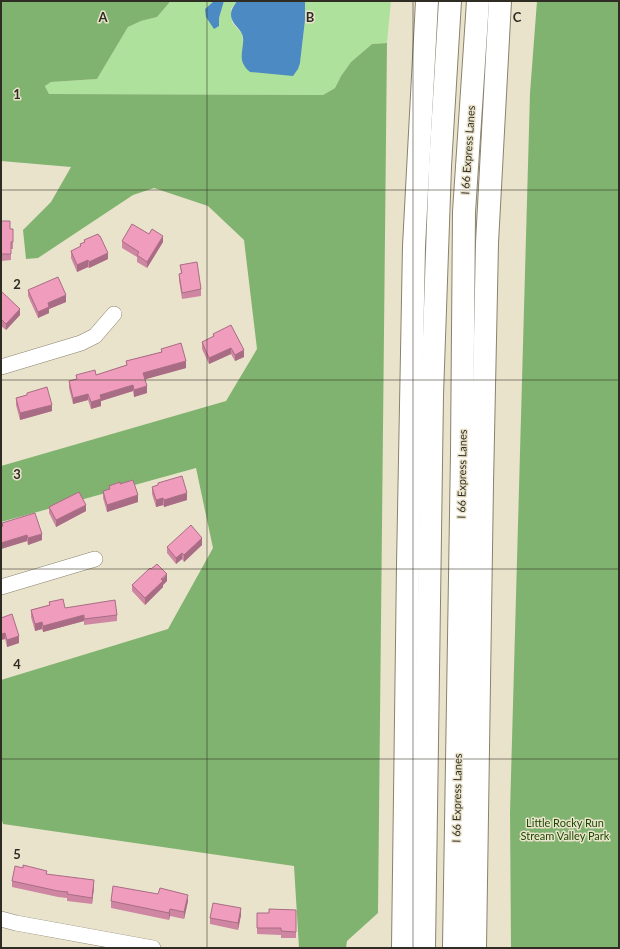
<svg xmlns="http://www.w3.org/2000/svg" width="620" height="949" font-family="Lato,sans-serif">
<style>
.green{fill:#aee29c}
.forest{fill:#81b370}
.water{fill:#4b8ac2}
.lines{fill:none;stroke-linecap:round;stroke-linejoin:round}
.street-casing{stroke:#89826d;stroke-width:16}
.highway-casing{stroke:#89826d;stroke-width:24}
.street{stroke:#fff;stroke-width:15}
.highway{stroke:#fff;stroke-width:22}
.wall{fill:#ce86a2}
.shaded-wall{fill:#a86d84}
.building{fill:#f09cbc;stroke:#a86d84}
.grid{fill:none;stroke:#2f2c23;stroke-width:1;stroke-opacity:0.55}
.labels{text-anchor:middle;stroke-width:3;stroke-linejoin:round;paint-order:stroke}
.street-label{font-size:11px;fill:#2f2c23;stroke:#eae3cb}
.park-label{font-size:11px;fill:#1a4900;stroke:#eae3cb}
.grid-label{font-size:13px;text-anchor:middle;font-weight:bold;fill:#2f2c23;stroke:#eae3cb;stroke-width:3;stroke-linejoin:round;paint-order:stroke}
</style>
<rect width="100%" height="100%" fill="#eae3cb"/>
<polygon class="green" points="169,1 214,1 205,9 219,26 219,18 224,1 237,1 231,9 232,22 242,34 243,42 300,63 305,20 305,1 391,1 387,43 372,44 351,62 341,76 335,88 323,95 49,94 45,85 51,82 97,79 128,27 141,21 157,17 169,3"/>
<g class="forest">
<polygon points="1,1 169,1 169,3 157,17 141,21 128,27 97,79 51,82 45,86 49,94 323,95 335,88 341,76 351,62 372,44 387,43 378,913 347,941 346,948 299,948 294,866 3,824 1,817 1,680 168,629 213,548 196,468 1,522 1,466 226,401 257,349 244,240 208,206 154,188 133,195 38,258 26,259 23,230 51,202 71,167 1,161"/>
<polygon points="537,1 619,1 619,948 511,948 510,812 530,93"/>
</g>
<g class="water">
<polygon points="214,1 224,1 219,18 219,26 214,29 206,17 205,9"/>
<path d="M237 1H305V20L300 63 298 69 293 76 250 72C248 70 245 68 244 65 238 56 246 43 242 34 239 27 231 23 231 15 231 9 234 6 237 1Z"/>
</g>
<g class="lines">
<defs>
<g id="street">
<polyline points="1,367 81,343 95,336 114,314"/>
<polyline points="1,587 95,559"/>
<polyline points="1,919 16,923 153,948"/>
</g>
<g id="highway">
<polyline points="403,948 408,566 414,246 427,1"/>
<polyline points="424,948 432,395 440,166 450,1"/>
<polyline points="454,948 462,453 464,212 478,1"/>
<polyline points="475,948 482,483 487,243 500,1"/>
</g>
</defs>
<use href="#street" class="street-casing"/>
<use href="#highway" class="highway-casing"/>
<use href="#street" class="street"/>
<use href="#highway" class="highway"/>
</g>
<g class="wall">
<polygon points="1,221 10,229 13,242 13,249 11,249 11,260 1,261"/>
<polygon points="84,240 108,259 89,268 88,267 77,272 71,258 71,251 80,247 80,244 84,243"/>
<polygon points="122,241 163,242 147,268 137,262 137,257 122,248"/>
<polygon points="180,265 201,289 201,296 182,299 179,280 179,274 181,273"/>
<polygon points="28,290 66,302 49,309 49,313 38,318 28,296"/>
<polygon points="1,291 20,315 6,330 1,326"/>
<polygon points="213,334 244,357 235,361 231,354 209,364 202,349 202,342 213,337"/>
<polygon points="161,349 186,368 145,379 147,393 134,397 133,391 101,401 101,406 91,409 88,400 73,404 69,388 69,381 76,379 76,375 96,375 126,365 126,361 161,352"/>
<polygon points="27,393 52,411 20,420 16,405 16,398 27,395"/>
<polygon points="158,483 187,500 164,507 163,505 156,507 152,494 152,487 158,485"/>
<polygon points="120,484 138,502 107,512 103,498 103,491 109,489 109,486"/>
<polygon points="49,507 86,511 56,527 49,513"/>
<polygon points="2,523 42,540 28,545 27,541 1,549 1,527 2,527"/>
<polygon points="202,545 184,562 182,559 176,564 167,553 167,547"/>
<polygon points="151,569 167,581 163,585 163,587 145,605 132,591 132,585"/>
<polygon points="49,602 65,608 117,615 117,621 84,625 84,621 43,632 42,629 35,631 31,617 31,610 49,605"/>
<polygon points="1,618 19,643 7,647 5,639 1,640"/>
<polygon points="23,868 94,887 92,904 67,901 67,898 58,897 12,887 12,881"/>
<polygon points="111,901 188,901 184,919 170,916 169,920 111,908"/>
<polygon points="296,910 296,938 281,938 281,935 257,934 257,913 269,913"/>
<polygon points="241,915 238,930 210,924 210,918"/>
</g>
<g class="shaded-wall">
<polygon points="163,236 163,242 147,268 147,262"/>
<polygon points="108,253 108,259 89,268 89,262"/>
<polygon points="88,260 88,267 77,272 77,265"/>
<polygon points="66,295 66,302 49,309 49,313 38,318 38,312 48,303"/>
<polygon points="20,309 20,315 6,330 6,324"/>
<polygon points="231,348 231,354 209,364 209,358"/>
<polygon points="244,350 244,357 235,361 235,355"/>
<polygon points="186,361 186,368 143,380 143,373"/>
<polygon points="133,385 133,391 101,401 101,406 91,409 91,402 100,395"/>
<polygon points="147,386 147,393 134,397 134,390"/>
<polygon points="88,394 88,400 73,404 73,398"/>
<polygon points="52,405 52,411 20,420 20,413"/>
<rect x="1" y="419" width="1" height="7"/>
<polygon points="187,493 187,500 164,507 164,500"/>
<polygon points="138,495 138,502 107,512 107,505"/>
<polygon points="163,498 163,505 156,507 156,500"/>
<polygon points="86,505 86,511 56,527 56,520"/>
<polygon points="42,534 42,540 28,545 28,538"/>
<polygon points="27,535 27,541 1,549 1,543"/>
<polygon points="202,538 202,545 184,562 184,555"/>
<polygon points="182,553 182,559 176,564 176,558"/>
<polygon points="167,574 167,581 163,585 163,587 145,605 145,598"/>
<polygon points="84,615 84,621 43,632 43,626"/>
<polygon points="42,622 42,629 35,631 35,624"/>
<polygon points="5,633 5,639 1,640 1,634"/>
<polygon points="19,636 19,643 7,647 7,640"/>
<polygon points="94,880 94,887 92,904 92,898"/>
<polygon points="188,895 188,901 184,919 184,912"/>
<polygon points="241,908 241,915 238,930 238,923"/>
<polygon points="170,909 170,916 169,920 169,913"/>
</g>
<g class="building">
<polygon points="1,221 10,221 10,229 13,229 13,242 11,242 11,254 1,254"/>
<polygon points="132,224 149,234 152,229 163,236 147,262 137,255 139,252 122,241"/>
<polygon points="98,234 99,236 100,236 108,253 89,262 88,260 77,265 71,251 81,246 80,244 85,242 84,240"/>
<polygon points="197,262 201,289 182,293 179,274 182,273 180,265"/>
<polygon points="58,277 66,295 48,303 49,307 38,312 28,290"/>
<polygon points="1,291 20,309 6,324 1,319"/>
<polygon points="231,325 244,350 235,355 231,348 209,358 202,342 214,336 213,334"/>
<polygon points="181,343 186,361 143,373 147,386 134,390 133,385 100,395 101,399 91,402 88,394 73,398 69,381 77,379 76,375 95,370 96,375 127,365 126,361 162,352 161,349"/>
<polygon points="47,387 52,405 20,413 16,398 27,395 27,393"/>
<polygon points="182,476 187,493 164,500 163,498 156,500 152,487 158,485 158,483"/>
<polygon points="133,480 138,495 107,505 103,491 110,489 109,486 120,482 120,484"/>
<polygon points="79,492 86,505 56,520 49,507"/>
<polygon points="35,513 42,534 28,538 27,535 1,543 1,527 3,526 2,523"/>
<polygon points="191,525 202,538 184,555 182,553 176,558 167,547"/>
<polygon points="157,564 167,574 161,579 163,581 145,598 132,585 150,568 151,569"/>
<polygon points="63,599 65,608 115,600 117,615 84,619 84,615 43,626 42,622 35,624 31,610 50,605 49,602"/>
<polygon points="12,614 19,636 7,640 5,633 1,634 1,618"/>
<polygon points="23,865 47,871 46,874 94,880 92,898 67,894 68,892 58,891 12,881 15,866 23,868"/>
<polygon points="113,886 158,894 160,888 188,895 184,912 170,909 169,913 111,901"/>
<polygon points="213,903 241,908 238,923 210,918"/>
<polygon points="269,909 296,910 296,932 281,931 281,928 257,928 257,913 269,913"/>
</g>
<path class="grid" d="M207 1V948M413 1V948M1 190H619M1 380H619M1 569H619M1 759H619"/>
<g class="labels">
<g class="street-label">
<text transform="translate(468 150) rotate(-86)" y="4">I 66 Express Lanes</text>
<text transform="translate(462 474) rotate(-89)" y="4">I 66 Express Lanes</text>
<text transform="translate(457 798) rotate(-89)" y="4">I 66 Express Lanes</text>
</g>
<g class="park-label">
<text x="565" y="827">Little Rocky Run<tspan x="565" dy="13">Stream Valley Park</tspan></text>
</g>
</g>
<g class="grid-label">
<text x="103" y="22">A</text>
<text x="310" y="22">B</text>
<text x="517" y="22">C</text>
<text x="17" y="99">1</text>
<text x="17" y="289">2</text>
<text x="17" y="479">3</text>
<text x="17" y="669">4</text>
<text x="17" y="859">5</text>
</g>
<rect width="620" height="949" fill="none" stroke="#2f2c23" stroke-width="4"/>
</svg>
